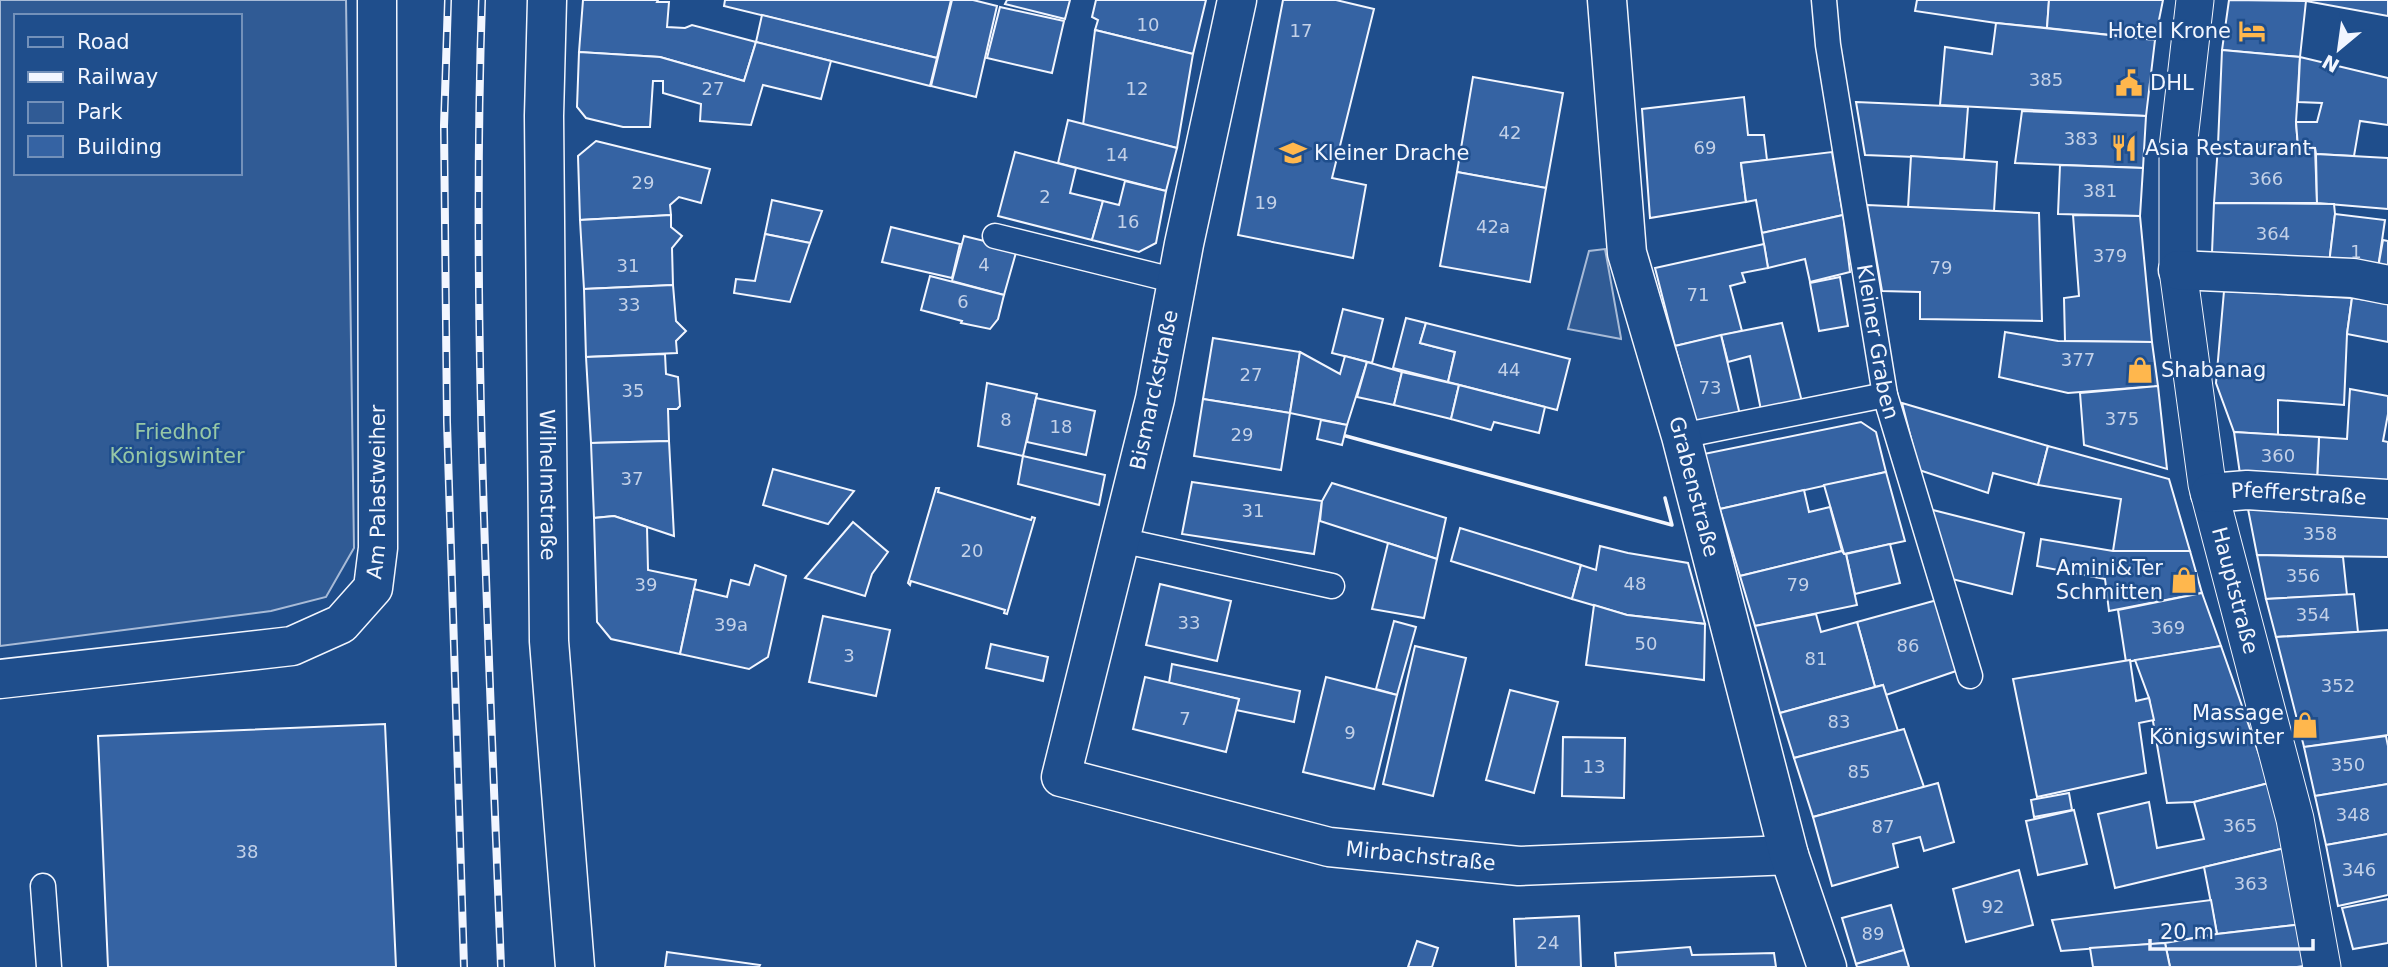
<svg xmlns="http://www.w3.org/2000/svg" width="2388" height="967" font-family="'DejaVu Sans',sans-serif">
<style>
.green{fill:#305b95;stroke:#a8bbd7;stroke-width:2;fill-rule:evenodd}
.building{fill:#3563a3;stroke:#f2f6ff;stroke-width:2}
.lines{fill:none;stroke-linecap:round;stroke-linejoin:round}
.service-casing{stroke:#f2f6ff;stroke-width:27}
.pedestrian-casing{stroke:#f2f6ff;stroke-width:39}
.minor-casing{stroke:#f2f6ff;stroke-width:41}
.tertiary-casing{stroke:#f2f6ff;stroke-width:41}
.service{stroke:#1f4e8c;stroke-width:24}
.pedestrian{stroke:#1f4e8c;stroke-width:37}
.minor{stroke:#1f4e8c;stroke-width:38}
.tertiary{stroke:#1f4e8c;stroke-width:38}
.rail-casing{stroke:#f2f6ff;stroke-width:8}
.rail{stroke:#1f4e8c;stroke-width:5;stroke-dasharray:16;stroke-linecap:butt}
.wall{stroke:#f2f6ff;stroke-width:3.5}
.labels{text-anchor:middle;stroke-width:5;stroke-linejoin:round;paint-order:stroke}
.number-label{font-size:18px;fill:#c3d1e8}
.poi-label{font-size:21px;fill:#f2f6ff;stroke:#1f4e8c;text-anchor:start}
.street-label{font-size:21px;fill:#f2f6ff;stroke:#1f4e8c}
.park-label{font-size:21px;fill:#97c8a6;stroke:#1f4e8c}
</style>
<rect width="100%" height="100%" fill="#1f4e8c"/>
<g class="green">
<path d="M0 0H346L354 548 326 597 271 611 0 646ZM16 16H240V173H16Z"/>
<polygon points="1605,249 1621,338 1621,339 1568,329 1589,251"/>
</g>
<g class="building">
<polygon points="583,0 658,0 657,2 669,2 667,27 685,28 692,25 756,42 744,81 660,57 579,52"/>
<polygon points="725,0 951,0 937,58 724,6"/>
<polygon points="952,0 973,0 997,6 976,97 931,86"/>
<polygon points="1007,0 1070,0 1065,19 1005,4"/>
<polygon points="1096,0 1206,0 1193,54 1095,30 1098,20 1092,17"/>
<polygon points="1283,0 1336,0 1374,9 1332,178 1366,185 1353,258 1238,235"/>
<polygon points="1917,0 2049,0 2047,28 1996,23 1915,11"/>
<polygon points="2049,0 2163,0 2155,40 2047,28"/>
<polygon points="2229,0 2306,1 2300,57 2222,50"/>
<polygon points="2296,0 2388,0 2388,16 2306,1"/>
<polygon points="1000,7 1064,21 1052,73 987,58"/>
<polygon points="762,15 937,58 930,86 756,42"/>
<polygon points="1996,23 2155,40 2146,116 1940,105 1945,47 1992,54"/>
<polygon points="1095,30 1193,54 1177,148 1083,125"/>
<polygon points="756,42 831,61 821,99 763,85 751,125 700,121 701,104 663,93 663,81 653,81 650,127 623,127 586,118 577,107 579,52 660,57 744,81"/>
<polygon points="2222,50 2300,57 2296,122 2298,147 2218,145"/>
<polygon points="2300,57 2388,78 2388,125 2360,121 2354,156 2316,154 2315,148 2298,147 2296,122 2317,122 2322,103 2298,102"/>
<polygon points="1473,77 1563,93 1546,188 1457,172"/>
<polygon points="1744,97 1748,135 1764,135 1767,160 1741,163 1746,202 1650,218 1642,109"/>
<polygon points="1856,102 1968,107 1964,159 1865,155"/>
<polygon points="2022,111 2146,116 2143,168 2015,163"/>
<polygon points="1068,120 1177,148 1166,191 1058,163"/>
<polygon points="596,141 710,169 701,203 679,197 670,205 671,215 580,220 578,156"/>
<polygon points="2218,145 2315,148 2317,203 2214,203"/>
<polygon points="1015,152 1076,168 1070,193 1103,201 1092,240 998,216"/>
<polygon points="1832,152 1843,215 1762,233 1756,200 1746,202 1741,163"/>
<polygon points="2316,154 2388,158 2388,209 2317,203"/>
<polygon points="1911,156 1997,162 1994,211 1908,208"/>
<polygon points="2060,165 2143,168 2140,216 2058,214"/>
<polygon points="1457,172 1546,188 1530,282 1440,266"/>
<polygon points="1125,181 1166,191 1156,243 1139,252 1092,240 1103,201 1119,205"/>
<polygon points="772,200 822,211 810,243 765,234"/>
<polygon points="2214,203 2334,204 2335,214 2329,264 2212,253"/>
<polygon points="1867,205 2039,213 2042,321 1920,319 1920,292 1882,291"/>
<polygon points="2335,214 2385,220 2378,268 2329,264"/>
<polygon points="671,215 671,227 682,236 672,248 673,285 584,289 580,220"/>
<polygon points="1843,215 1850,272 1810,282 1805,259 1768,268 1762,233"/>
<polygon points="2073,215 2140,216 2152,342 2065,341 2064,298 2079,296"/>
<polygon points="891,227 960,244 952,278 882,262"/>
<polygon points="765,234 810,243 790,302 734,293 736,279 755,281"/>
<polygon points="964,236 1017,249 1004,295 952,281"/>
<polygon points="2383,240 2388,241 2388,270 2378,268"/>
<polygon points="1764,244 1768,268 1742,273 1745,282 1730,286 1742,331 1675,346 1655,268"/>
<polygon points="930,276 1004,295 998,319 990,329 961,323 962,321 921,310"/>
<polygon points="1840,277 1848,326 1819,331 1810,283"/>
<polygon points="673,285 676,321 686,331 676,341 677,353 586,357 584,289"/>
<polygon points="2224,291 2352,298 2347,334 2344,405 2278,400 2278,435 2234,432 2216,383"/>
<polygon points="2352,298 2388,303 2388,342 2347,334"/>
<polygon points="1343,309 1383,319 1372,363 1332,353"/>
<polygon points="1406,318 1426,323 1420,343 1455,352 1448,382 1393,368"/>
<polygon points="1426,323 1570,359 1557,410 1448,382 1455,352 1420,343"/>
<polygon points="1782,323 1802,402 1761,410 1750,356 1728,362 1721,335"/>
<polygon points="2005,332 2058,341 2152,342 2158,386 2068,393 1999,377"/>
<polygon points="1721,335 1740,415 1696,423 1675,346"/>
<polygon points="1213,338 1300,352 1290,413 1203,399"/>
<polygon points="1300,352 1340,374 1345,356 1367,362 1347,425 1290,413"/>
<polygon points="665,354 666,374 678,377 680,406 677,409 668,409 669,441 591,443 586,357"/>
<polygon points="1367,362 1402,372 1394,405 1357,397"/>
<polygon points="1402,372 1459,385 1451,419 1394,405"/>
<polygon points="987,383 1037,394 1023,456 978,446"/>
<polygon points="1459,385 1545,407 1539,433 1494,422 1491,430 1451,419"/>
<polygon points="2158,386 2167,469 2084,445 2080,393"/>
<polygon points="2350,389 2388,396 2388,414 2383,441 2388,442 2388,485 2317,480 2319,437 2347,439"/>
<polygon points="1036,398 1095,411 1086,455 1027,442"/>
<polygon points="1203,399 1290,413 1281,470 1194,456"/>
<polygon points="1902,403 2048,446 2038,485 1993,473 1988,493 1919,470"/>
<polygon points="1321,420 1347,425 1342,445 1317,439"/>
<polygon points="1861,422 1876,432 1886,472 1720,509 1704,454"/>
<polygon points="2234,432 2319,437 2317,480 2240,474"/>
<polygon points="669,441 674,536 614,516 594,518 591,443"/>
<polygon points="2048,446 2169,479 2190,551 2113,551 2121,499 2038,485"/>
<polygon points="1023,456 1105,475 1099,505 1018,484"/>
<polygon points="773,469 854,491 828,524 763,505"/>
<polygon points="1886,472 1905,541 1844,554 1824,485"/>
<polygon points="1192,482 1322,501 1314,554 1182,534"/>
<polygon points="1332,483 1446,518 1437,559 1320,521 1322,501"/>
<polygon points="936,488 939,488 938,492 1031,520 1032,517 1035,518 1007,614 1004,613 1005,610 911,581 910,585 908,583"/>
<polygon points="1804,490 1809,512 1830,507 1842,551 1740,576 1720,509"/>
<polygon points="1929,509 2024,533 2012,594 1948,578"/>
<polygon points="2248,509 2388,513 2388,557 2257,555"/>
<polygon points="614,516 647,527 648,570 696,580 680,654 611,639 597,622 594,518"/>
<polygon points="853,522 888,552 872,574 865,596 805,578"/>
<polygon points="1460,528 1581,565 1572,599 1451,561"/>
<polygon points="2041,539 2113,551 2190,551 2202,593 2109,611 2105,579 2037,566"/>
<polygon points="1388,543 1437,559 1424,618 1372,609"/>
<polygon points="1890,544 1900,583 1855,594 1846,554"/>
<polygon points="1600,546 1628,553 1688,563 1705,624 1627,615 1572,599 1581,565 1596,570"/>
<polygon points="1842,551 1844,554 1846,554 1857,605 1755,626 1740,576"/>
<polygon points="2257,555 2343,557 2347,595 2266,599"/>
<polygon points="755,565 786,576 768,657 749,669 680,654 694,589 727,597 731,580 749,585"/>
<polygon points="1160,584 1231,601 1217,661 1146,645"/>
<polygon points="2202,593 2221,646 2126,662 2118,610"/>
<polygon points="2354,594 2358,632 2276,637 2266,599"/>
<polygon points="1937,600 1959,670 1886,695 1883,685 1875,687 1857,622"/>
<polygon points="1594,605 1627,615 1705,624 1704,680 1586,665"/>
<polygon points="1816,614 1821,632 1857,622 1875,687 1780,713 1755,626"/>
<polygon points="823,616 890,630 876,696 809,682"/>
<polygon points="1394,621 1416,627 1397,695 1376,689"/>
<polygon points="2388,630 2388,735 2304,747 2276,637"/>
<polygon points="991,644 1048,657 1043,681 986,668"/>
<polygon points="1415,646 1466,658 1433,796 1383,784"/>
<polygon points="2221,646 2269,783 2194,802 2167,803 2149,698 2135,660"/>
<polygon points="2130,660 2136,701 2149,698 2154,720 2139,723 2146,773 2037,797 2013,679"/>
<polygon points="1172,664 1300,691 1294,722 1236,710 1239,699 1169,683"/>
<polygon points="1145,677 1239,699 1226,752 1133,729"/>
<polygon points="1326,677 1397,695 1374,789 1303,772"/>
<polygon points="1883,685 1898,731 1794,758 1780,713"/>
<polygon points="1510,690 1558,702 1534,793 1486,780"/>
<polygon points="385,724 396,967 108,967 98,736"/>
<polygon points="1904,729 1924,787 1813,817 1794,758"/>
<polygon points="2386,736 2388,746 2388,784 2315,796 2304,747"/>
<polygon points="1563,737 1625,738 1624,798 1562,796"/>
<polygon points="1938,783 1954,842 1924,851 1920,837 1893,844 1898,867 1832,886 1813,817"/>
<polygon points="2269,783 2285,848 2115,888 2098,814 2149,802 2157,848 2204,839 2194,802"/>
<polygon points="2388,784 2388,834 2326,845 2315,796"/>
<polygon points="2069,793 2072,810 2034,817 2031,800"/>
<polygon points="2074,810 2087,864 2038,875 2026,821"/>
<polygon points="2388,834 2388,895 2338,906 2326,845"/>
<polygon points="2285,848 2304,924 2217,934 2204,867"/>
<polygon points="2019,870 2033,925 1966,942 1953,889"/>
<polygon points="2388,899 2388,943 2353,949 2342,908"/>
<polygon points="2211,900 2217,934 2165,943 2061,951 2052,920"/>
<polygon points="1891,905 1904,950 1856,964 1842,918"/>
<polygon points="1579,916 1581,967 1516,967 1514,919"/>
<polygon points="2304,924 2310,965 2297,967 2170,967 2165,943 2217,934"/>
<polygon points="1417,941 1438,948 1432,967 1408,967"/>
<polygon points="2165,943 2170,967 2093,967 2090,948"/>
<polygon points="1690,947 1692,955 1774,953 1776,967 1616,967 1615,953"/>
<polygon points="1904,950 1909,967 1857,967 1856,964"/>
<polygon points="667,952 760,965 759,967 665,967"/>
</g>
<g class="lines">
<defs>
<g id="service">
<path id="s1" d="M1824 0 1828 45 1885 395 1970 676"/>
<polyline points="995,236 1177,281"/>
<polyline points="1681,436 1885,395"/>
<polyline points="1120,540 1332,586"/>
<polyline points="43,886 49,967"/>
</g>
<g id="pedestrian">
<path id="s2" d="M2195 0 2178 148V270L2207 484 2295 819 2322 967"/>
</g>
<g id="minor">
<path id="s3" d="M1237 0 1184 244 1155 399 1061 777 1329 847 1519 866 1789 855"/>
<path id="s4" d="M1607 0 1627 253 1681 436 1789 855 1827 967"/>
<polyline points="2178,270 2353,278 2388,285"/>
<path id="s5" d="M2210 493 2247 490 2388 499"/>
<path id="s6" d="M0 679 292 646 341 624 373 588 378 548 377 0"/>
</g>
<g id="tertiary">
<path id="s7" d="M547 0 544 116 549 641 575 967"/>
</g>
</defs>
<use href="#service" class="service-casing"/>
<use href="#pedestrian" class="pedestrian-casing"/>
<use href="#minor" class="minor-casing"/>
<use href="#tertiary" class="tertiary-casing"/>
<use href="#service" class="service"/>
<use href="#pedestrian" class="pedestrian"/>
<use href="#minor" class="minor"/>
<use href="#tertiary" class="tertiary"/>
<defs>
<g id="rail">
<polyline points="448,0 444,126 447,422 464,967"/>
<path d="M482 0C471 322 489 645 501 967"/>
</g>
</defs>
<use href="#rail" class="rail-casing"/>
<use href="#rail" class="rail"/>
<polyline class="wall" points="1346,436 1672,525 1665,498"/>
</g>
<defs>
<symbol id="hotel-bare" viewBox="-9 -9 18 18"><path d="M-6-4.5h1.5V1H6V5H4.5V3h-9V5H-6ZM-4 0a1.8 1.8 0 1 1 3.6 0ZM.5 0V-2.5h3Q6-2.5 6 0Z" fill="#ffb74d" stroke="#1f4e8c" stroke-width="2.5" paint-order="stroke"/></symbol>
<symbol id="civic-bare" viewBox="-9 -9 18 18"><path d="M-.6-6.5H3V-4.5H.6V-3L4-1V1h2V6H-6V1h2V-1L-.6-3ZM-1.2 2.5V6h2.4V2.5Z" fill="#ffb74d" stroke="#1f4e8c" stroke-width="2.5" paint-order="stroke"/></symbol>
<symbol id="restaurant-bare" viewBox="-9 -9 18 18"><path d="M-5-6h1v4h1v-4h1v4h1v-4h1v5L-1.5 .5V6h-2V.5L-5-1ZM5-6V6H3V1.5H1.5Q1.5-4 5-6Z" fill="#ffb74d" stroke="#1f4e8c" stroke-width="2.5" paint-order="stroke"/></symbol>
<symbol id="school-bare" viewBox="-9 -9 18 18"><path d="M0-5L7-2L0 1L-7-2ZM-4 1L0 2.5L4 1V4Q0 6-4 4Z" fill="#ffb74d" stroke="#1f4e8c" stroke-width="2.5" paint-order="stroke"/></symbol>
<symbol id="shop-bare" viewBox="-9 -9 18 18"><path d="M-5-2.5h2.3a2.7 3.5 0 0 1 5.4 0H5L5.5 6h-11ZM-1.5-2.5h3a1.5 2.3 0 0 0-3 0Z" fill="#ffb74d" stroke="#1f4e8c" stroke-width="2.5" paint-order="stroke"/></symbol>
</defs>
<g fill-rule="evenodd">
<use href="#hotel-bare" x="2233" y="12" width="38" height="38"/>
<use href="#civic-bare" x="2110" y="64" width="38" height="38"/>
<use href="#restaurant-bare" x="2105" y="129" width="38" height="38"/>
<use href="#school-bare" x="1274" y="134" width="38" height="38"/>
<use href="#shop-bare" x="2121" y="351" width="38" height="38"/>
<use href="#shop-bare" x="2165" y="561" width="38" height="38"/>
<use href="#shop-bare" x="2286" y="706" width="38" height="38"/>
</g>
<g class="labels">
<g class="number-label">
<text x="1148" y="31">10</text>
<text x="1301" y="37">17</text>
<text x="2046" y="86">385</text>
<text x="713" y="95">27</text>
<text x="1137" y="95">12</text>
<text x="1510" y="139">42</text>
<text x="2081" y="145">383</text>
<text x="1705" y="154">69</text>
<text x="1117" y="161">14</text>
<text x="2266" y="185">366</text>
<text x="643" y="189">29</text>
<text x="2100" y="197">381</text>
<text x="1045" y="203">2</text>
<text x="1266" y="209">19</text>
<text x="1128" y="228">16</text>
<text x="1493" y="233">42a</text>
<text x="2273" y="240">364</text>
<text x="2356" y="258">1</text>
<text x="2110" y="262">379</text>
<text x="984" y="271">4</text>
<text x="628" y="272">31</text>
<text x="1941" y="274">79</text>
<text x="1698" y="301">71</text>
<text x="963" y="308">6</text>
<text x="629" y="311">33</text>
<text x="2078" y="366">377</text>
<text x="1509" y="376">44</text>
<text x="1251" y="381">27</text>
<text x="1710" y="394">73</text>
<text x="633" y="397">35</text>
<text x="2122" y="425">375</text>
<text x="1006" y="426">8</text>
<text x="1061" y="433">18</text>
<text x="1242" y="441">29</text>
<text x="2278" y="462">360</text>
<text x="632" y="485">37</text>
<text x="1253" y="517">31</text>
<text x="2320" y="540">358</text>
<text x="972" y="557">20</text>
<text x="2303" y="582">356</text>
<text x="1635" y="590">48</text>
<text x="646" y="591">39</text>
<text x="1798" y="591">79</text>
<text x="2313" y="621">354</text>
<text x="1189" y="629">33</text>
<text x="731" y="631">39a</text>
<text x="2168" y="634">369</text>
<text x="1646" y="650">50</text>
<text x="1908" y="652">86</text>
<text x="849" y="662">3</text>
<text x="1816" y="665">81</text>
<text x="2338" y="692">352</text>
<text x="1185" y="725">7</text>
<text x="1839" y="728">83</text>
<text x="1350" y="739">9</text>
<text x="2348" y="771">350</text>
<text x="1594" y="773">13</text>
<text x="1859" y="778">85</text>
<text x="2353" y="821">348</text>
<text x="2240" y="832">365</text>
<text x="1883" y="833">87</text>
<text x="247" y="858">38</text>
<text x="2359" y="876">346</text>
<text x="2251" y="890">363</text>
<text x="1993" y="913">92</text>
<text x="1873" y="940">89</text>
<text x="1548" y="949">24</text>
</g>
<g class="poi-label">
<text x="2231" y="38" text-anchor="end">Hotel Krone</text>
<text x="2150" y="90">DHL</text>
<text x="2145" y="155">Asia Restaurant</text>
<text x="1314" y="160">Kleiner Drache</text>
<text x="2161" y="377">Shabanag</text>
<text x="2163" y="575" text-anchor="end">Amini&amp;Ter<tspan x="2163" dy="24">Schmitten</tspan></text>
<text x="2284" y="720" text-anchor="end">Massage<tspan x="2284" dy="24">Königswinter</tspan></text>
</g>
<g class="street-label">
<text dy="7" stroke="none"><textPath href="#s1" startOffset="346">Kleiner Graben</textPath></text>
<text transform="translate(1154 390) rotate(-78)" y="7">Bismarckstraße</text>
<text dy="7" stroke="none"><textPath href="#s7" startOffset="485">Wilhelmstraße</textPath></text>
<text dy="7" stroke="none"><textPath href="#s4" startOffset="497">Grabenstraße</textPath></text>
<text dy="7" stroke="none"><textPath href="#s6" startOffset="492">Am Palastweiher</textPath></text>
<text dy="7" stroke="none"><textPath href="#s5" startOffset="89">Pfefferstraße</textPath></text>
<text dy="7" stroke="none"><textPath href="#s2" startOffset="597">Hauptstraße</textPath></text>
<text dy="7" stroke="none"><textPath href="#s3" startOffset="1166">Mirbachstraße</textPath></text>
</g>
<g class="park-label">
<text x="177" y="439">Friedhof<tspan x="177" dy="24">Königswinter</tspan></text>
</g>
</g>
<rect x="14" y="14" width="228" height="161" fill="#1f4e8c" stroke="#7391ba" stroke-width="2"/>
<rect x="28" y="37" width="35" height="10" fill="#1f4e8c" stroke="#7391ba" stroke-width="2"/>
<text x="77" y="49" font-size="21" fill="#f2f6ff">Road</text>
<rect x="28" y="72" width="35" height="10" fill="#f2f6ff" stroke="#7391ba" stroke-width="2"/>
<text x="77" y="84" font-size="21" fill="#f2f6ff">Railway</text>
<rect x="28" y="102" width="35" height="21" fill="#305b95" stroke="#7391ba" stroke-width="2"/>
<text x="77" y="119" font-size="21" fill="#f2f6ff">Park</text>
<rect x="28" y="136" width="35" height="21" fill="#3563a3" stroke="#7391ba" stroke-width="2"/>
<text x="77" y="154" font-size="21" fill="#f2f6ff">Building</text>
<g transform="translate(2339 49) rotate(209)" stroke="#1f4e8c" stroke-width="5" paint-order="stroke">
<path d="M0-5L12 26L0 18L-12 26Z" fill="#f2f6ff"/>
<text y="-10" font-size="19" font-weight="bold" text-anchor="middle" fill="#f2f6ff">N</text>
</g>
<path d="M2150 939v10h163v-10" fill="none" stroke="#f2f6ff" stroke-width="3.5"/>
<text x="2160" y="939" font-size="21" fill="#f2f6ff" stroke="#1f4e8c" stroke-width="5" paint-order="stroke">20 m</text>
</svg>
